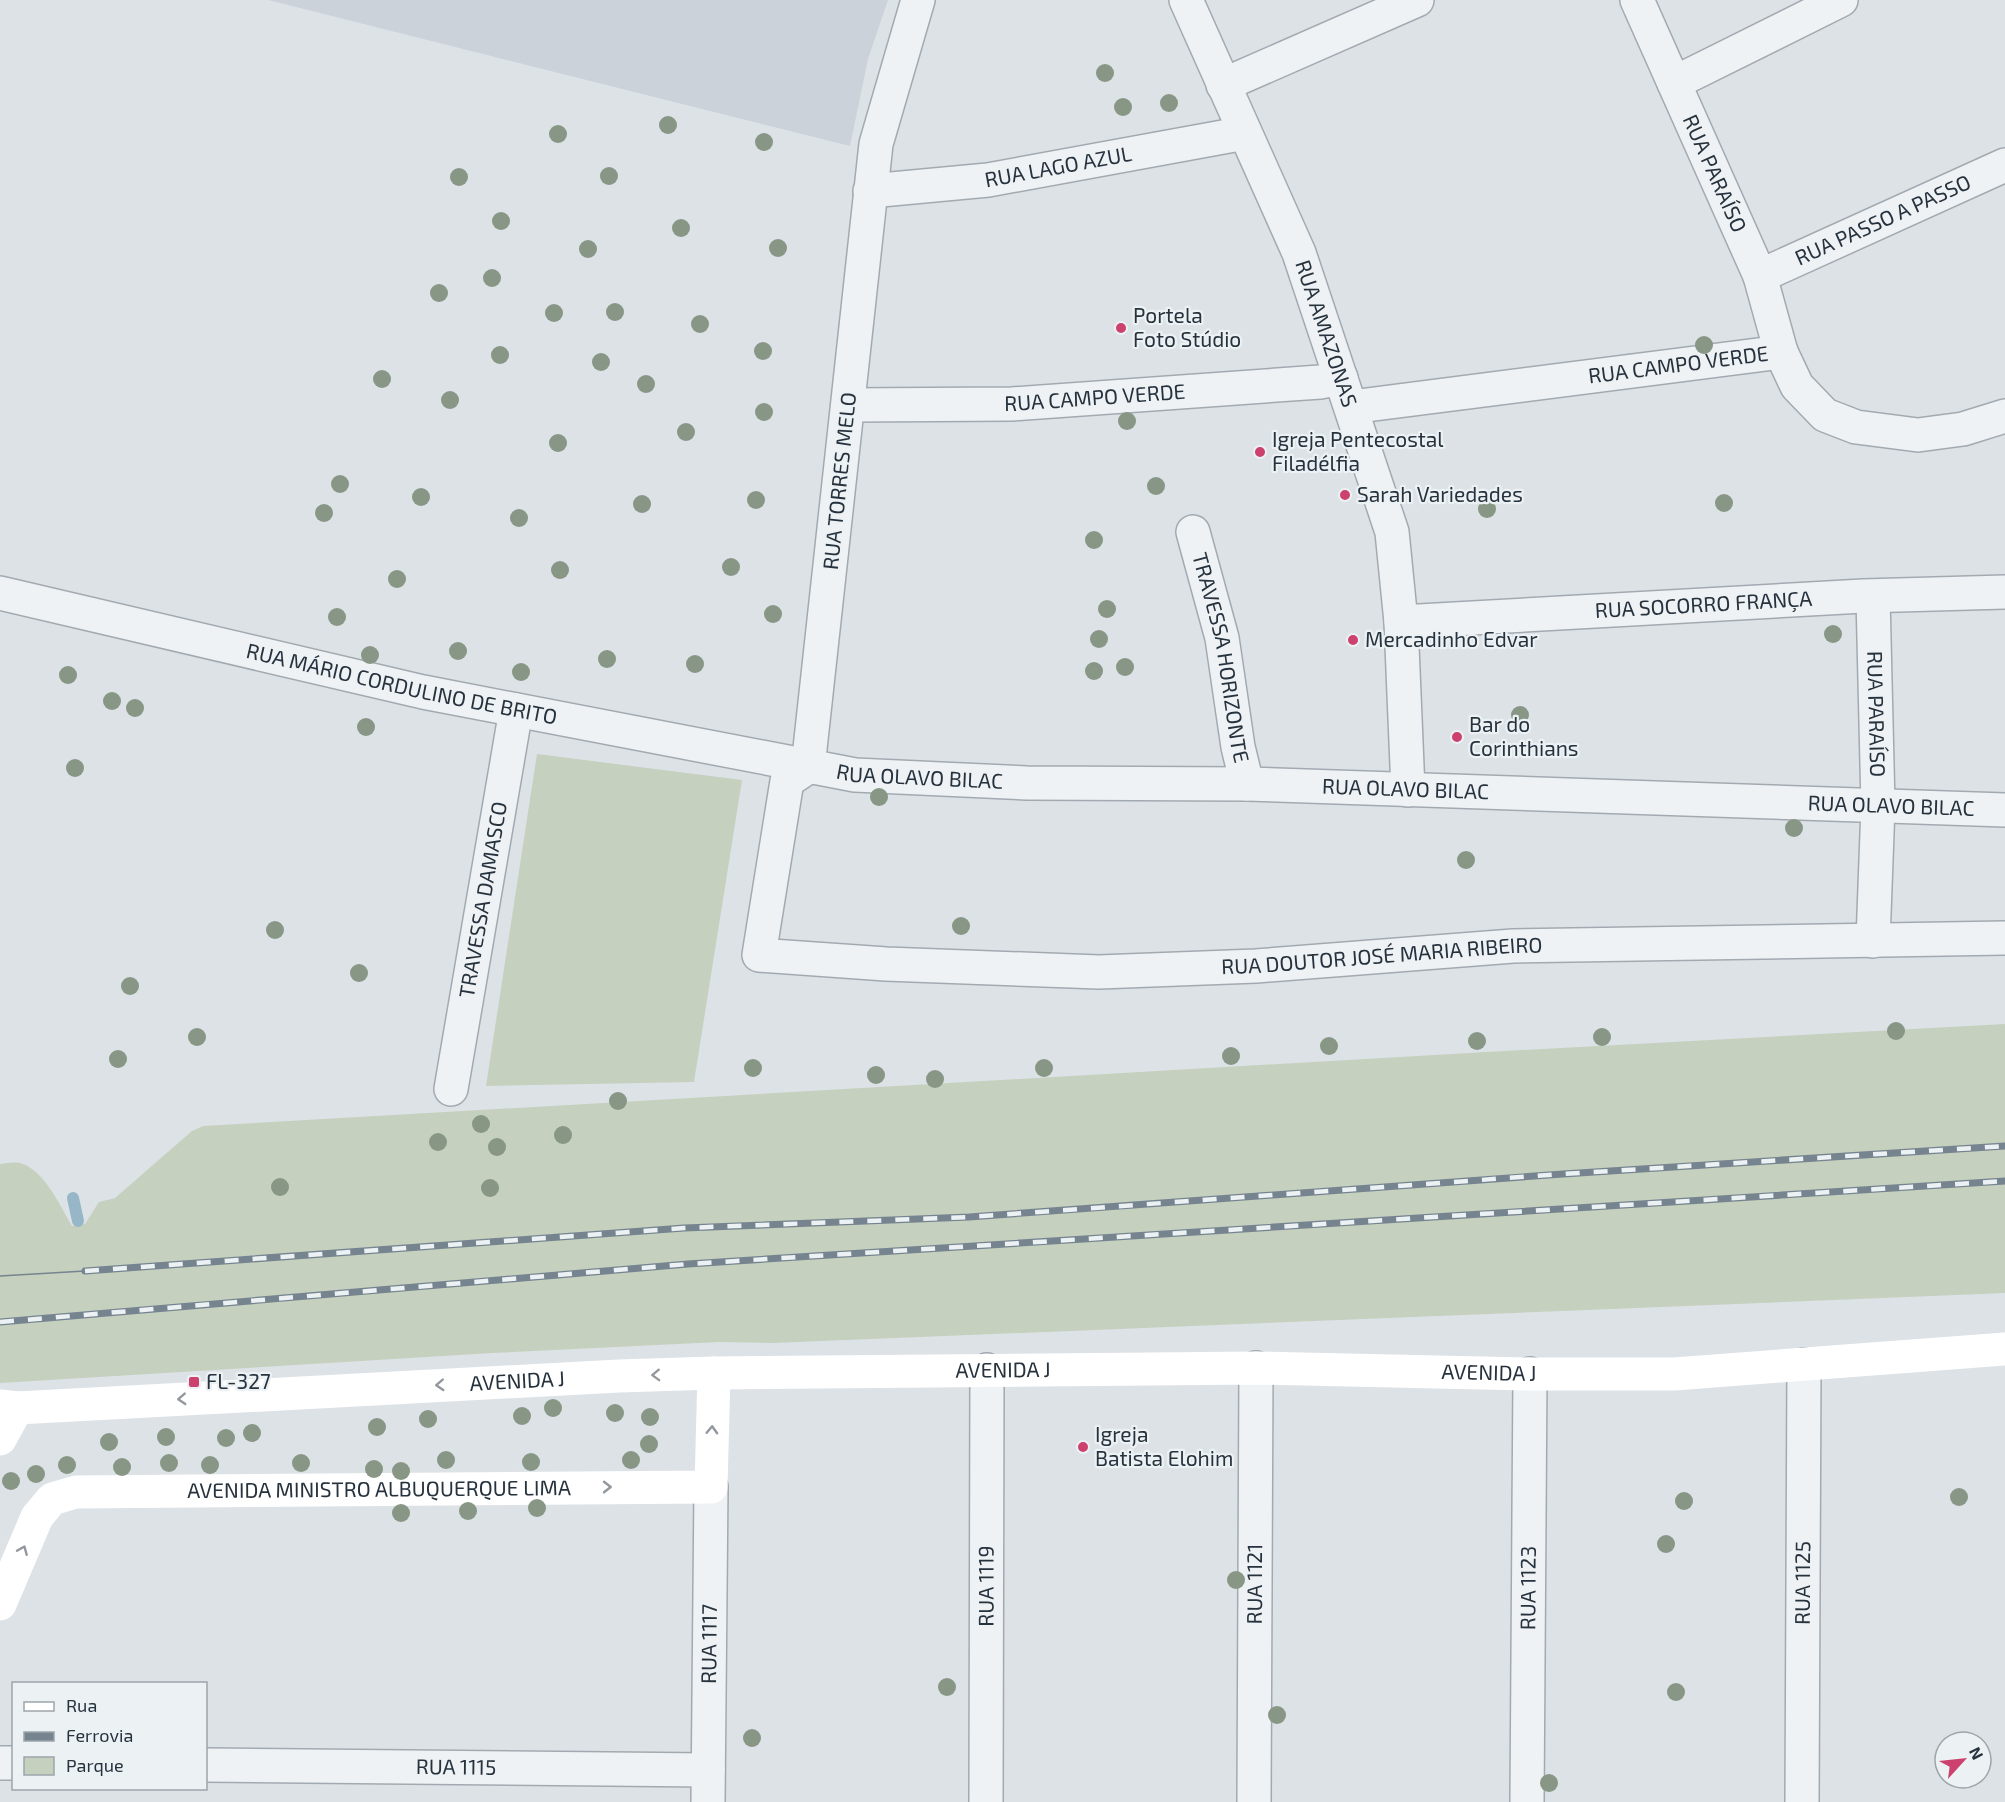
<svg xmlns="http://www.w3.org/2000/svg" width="2005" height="1802" font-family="'Exo 2',sans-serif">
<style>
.built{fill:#cbd2d9}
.green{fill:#c6d0be}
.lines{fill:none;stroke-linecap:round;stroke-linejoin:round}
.stream{stroke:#97b6c7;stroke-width:12}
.street-casing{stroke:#a2aab1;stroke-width:36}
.street{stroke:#eff2f5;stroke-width:33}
.secondary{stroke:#fff;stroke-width:33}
.tram{stroke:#768490;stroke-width:1.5}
.rail-casing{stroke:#768490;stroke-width:7}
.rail{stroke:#ecf1f4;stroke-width:4.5;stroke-dasharray:14;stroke-linecap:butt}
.tree{fill:#879685}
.oneway{stroke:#92989e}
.poi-dot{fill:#cc416d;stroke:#ecf1f4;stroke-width:2}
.labels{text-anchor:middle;stroke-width:4.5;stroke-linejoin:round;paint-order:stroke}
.street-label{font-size:21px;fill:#26323d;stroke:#ecf1f4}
.poi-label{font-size:21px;fill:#26323d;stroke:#ecf1f4;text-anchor:start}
</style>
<rect width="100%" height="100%" fill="#dde2e7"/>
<polygon class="built" points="268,0 888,0 868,59 850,146"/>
<g class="green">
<polygon points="537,754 742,780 694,1082 486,1086"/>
<path d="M2005 1024V1293L773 1343 719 1342 492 1353 0 1383V1164C7 1163 17 1161 23 1164 45 1172 61 1207 72 1226L85 1224 99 1202 115 1198 192 1131 203 1126 1504 1051Z"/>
</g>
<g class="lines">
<polyline class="stream" points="73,1198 78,1221"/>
<defs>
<g id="street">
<path id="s1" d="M918 0 876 144 808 767 787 781 759 955 886 964 1099 972 1256 966 1513 946 2005 938"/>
<path id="s2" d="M1186 0 1299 253 1392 532 1401 622 1408 790"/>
<path id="s3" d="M1637 0 1760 276 1781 352"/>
<polyline points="1674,83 1841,0"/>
<polyline points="1223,85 1417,0"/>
<path id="s4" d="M870 191 988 180 1245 133"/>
<path id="s5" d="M1760 276 2005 165"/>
<path id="s6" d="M849 405 1012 404 1320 382 1341 378"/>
<path id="s7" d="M1351 407 1781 352 1797 386 1825 415 1856 427 1918 435 1963 429 2005 416"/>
<path id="s8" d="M1193 532 1222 638 1238 747 1247 784"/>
<path id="s9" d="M0 593 423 692 855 775 1027 783 1247 784 2005 810"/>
<path id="s10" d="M1873 597 1878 806 1873 941"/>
<path id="s11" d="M1401 622 1863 596 2005 592"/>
<path id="s12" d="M451 1089 516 710"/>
<polyline points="0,1763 14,1763"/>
<path id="s13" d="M206 1765 708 1770"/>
<path id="s14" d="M708 1802 711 1487"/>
<path id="s15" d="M986 1802 987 1370"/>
<path id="s16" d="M1254 1802 1256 1368"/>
<path id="s17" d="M1527 1802 1530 1374"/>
<path id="s18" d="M1802 1802 1804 1365"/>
</g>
</defs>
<use href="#street" class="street-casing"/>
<use href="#street" class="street"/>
<g class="secondary">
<path id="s19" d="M0 1406 17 1408 619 1376 714 1373 1256 1368 1530 1374H1674L2005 1349"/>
<polyline points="0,1439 17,1408"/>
<path id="s20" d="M0 1604 37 1517 52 1499 76 1492 711 1487 714 1373"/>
</g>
<polyline class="tram" points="0,1276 85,1271"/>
<defs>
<g id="rail">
<polyline points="85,1271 684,1228 969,1217 1563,1174 2005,1146"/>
<polyline points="0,1322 688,1264 2005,1181"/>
</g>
</defs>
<use href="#rail" class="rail-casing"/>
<use href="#rail" class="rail"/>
</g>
<g class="tree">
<circle cx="1105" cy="73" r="9"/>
<circle cx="1169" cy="103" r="9"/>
<circle cx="1123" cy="107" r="9"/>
<circle cx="668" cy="125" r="9"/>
<circle cx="558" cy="134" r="9"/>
<circle cx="764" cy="142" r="9"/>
<circle cx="609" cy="176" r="9"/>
<circle cx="459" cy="177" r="9"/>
<circle cx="501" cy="221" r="9"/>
<circle cx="681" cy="228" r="9"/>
<circle cx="778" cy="248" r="9"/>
<circle cx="588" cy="249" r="9"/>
<circle cx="492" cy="278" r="9"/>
<circle cx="439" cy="293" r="9"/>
<circle cx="615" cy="312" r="9"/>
<circle cx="554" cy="313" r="9"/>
<circle cx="700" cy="324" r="9"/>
<circle cx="1704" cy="345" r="9"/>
<circle cx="763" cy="351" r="9"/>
<circle cx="500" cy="355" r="9"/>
<circle cx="601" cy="362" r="9"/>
<circle cx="382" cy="379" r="9"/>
<circle cx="646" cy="384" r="9"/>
<circle cx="450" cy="400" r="9"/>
<circle cx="764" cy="412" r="9"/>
<circle cx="1127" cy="421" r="9"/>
<circle cx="686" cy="432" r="9"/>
<circle cx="558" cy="443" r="9"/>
<circle cx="340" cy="484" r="9"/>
<circle cx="1156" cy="486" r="9"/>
<circle cx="421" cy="497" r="9"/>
<circle cx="756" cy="500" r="9"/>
<circle cx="1724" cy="503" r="9"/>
<circle cx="642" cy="504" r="9"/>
<circle cx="1487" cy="509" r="9"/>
<circle cx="324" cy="513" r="9"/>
<circle cx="519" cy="518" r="9"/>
<circle cx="1094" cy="540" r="9"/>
<circle cx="731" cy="567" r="9"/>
<circle cx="560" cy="570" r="9"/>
<circle cx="397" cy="579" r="9"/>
<circle cx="1107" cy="609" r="9"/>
<circle cx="773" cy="614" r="9"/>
<circle cx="337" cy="617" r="9"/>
<circle cx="1833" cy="634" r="9"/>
<circle cx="1099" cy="639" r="9"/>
<circle cx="458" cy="651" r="9"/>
<circle cx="370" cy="655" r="9"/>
<circle cx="607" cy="659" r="9"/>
<circle cx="695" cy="664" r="9"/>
<circle cx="1125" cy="667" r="9"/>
<circle cx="1094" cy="671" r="9"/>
<circle cx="521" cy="672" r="9"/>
<circle cx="68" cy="675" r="9"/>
<circle cx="112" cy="701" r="9"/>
<circle cx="135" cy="708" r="9"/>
<circle cx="1520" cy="715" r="9"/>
<circle cx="366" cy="727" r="9"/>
<circle cx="75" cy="768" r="9"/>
<circle cx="879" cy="797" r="9"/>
<circle cx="1794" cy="828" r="9"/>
<circle cx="1466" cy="860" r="9"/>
<circle cx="961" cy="926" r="9"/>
<circle cx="275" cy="930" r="9"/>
<circle cx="359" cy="973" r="9"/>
<circle cx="130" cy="986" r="9"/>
<circle cx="1896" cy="1031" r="9"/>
<circle cx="197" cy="1037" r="9"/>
<circle cx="1602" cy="1037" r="9"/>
<circle cx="1477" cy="1041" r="9"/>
<circle cx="1329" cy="1046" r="9"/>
<circle cx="1231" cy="1056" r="9"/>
<circle cx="118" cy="1059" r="9"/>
<circle cx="753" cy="1068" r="9"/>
<circle cx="1044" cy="1068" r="9"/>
<circle cx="876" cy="1075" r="9"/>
<circle cx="935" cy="1079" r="9"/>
<circle cx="618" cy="1101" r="9"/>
<circle cx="481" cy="1124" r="9"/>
<circle cx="563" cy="1135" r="9"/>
<circle cx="438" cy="1142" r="9"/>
<circle cx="497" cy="1147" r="9"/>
<circle cx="280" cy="1187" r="9"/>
<circle cx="490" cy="1188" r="9"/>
<circle cx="553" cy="1408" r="9"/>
<circle cx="615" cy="1413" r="9"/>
<circle cx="522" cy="1416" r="9"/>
<circle cx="650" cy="1417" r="9"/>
<circle cx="428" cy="1419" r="9"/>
<circle cx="377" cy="1427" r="9"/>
<circle cx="252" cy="1433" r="9"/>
<circle cx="166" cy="1437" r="9"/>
<circle cx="226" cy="1438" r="9"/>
<circle cx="109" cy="1442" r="9"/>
<circle cx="649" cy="1444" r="9"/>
<circle cx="446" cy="1460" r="9"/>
<circle cx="631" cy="1460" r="9"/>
<circle cx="531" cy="1462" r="9"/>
<circle cx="169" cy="1463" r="9"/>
<circle cx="301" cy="1463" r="9"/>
<circle cx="67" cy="1465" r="9"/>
<circle cx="210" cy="1465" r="9"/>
<circle cx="122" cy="1467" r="9"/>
<circle cx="374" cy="1469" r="9"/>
<circle cx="401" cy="1471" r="9"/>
<circle cx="36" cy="1474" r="9"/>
<circle cx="11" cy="1481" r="9"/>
<circle cx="1959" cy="1497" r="9"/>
<circle cx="1684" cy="1501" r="9"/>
<circle cx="537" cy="1508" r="9"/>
<circle cx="468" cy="1511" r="9"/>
<circle cx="401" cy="1513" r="9"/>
<circle cx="1666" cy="1544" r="9"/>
<circle cx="1236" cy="1580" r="9"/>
<circle cx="947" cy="1687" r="9"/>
<circle cx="1676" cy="1692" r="9"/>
<circle cx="1277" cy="1715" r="9"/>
<circle cx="752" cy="1738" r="9"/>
<circle cx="1549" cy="1783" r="9"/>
</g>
<defs><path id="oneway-chevron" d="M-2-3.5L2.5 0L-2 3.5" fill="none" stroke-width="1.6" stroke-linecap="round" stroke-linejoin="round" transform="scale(1.5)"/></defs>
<g class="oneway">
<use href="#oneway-chevron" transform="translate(656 1375) rotate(178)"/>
<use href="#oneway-chevron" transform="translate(440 1385) rotate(177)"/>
<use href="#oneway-chevron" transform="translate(182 1399) rotate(177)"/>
<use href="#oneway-chevron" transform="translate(712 1430) rotate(-88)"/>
<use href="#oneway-chevron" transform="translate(607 1487)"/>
<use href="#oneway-chevron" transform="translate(23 1550) rotate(-67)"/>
</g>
<g class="poi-dot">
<circle cx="1121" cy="328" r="6"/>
<circle cx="1260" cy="452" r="6"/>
<circle cx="1345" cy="495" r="6"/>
<circle cx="1353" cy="640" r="6"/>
<circle cx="1457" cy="737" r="6"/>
<rect x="188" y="1376" width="12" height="12" rx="3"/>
<circle cx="1083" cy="1447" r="6"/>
</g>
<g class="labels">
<g class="street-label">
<text dy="7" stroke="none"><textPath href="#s4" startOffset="190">RUA LAGO AZUL</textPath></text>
<text dy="7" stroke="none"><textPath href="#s3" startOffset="190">RUA PARAÍSO</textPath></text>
<text dy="7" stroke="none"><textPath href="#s5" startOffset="135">RUA PASSO A PASSO</textPath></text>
<text dy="7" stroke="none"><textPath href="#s2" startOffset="362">RUA AMAZONAS</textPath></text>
<text dy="7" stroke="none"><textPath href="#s7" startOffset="330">RUA CAMPO VERDE</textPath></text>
<text dy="7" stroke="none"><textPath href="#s6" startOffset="246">RUA CAMPO VERDE</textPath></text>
<text transform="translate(840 481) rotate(-84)" y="7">RUA TORRES MELO</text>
<text dy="7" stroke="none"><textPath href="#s11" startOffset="303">RUA SOCORRO FRANÇA</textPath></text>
<text dy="7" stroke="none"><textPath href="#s8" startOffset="129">TRAVESSA HORIZONTE</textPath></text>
<text dy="7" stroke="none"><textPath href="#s9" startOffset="412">RUA MÁRIO CORDULINO DE BRITO</textPath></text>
<text dy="7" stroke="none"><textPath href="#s10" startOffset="117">RUA PARAÍSO</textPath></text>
<text dy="7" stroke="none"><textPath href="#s9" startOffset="939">RUA OLAVO BILAC</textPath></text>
<text dy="7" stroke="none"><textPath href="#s9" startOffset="1425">RUA OLAVO BILAC</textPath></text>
<text dy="7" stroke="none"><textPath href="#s9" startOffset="1911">RUA OLAVO BILAC</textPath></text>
<text dy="7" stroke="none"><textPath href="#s12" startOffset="192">TRAVESSA DAMASCO</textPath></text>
<text dy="7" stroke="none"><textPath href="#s1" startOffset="1602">RUA DOUTOR JOSÉ MARIA RIBEIRO</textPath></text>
<text dy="7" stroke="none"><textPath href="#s19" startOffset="1004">AVENIDA J</textPath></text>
<text dy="7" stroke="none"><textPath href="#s19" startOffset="1490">AVENIDA J</textPath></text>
<text dy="7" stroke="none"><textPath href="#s19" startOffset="518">AVENIDA J</textPath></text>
<text dy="7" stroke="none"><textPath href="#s20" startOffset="446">AVENIDA MINISTRO ALBUQUERQUE LIMA</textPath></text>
<text dy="7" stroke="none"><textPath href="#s18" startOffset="219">RUA 1125</textPath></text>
<text dy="7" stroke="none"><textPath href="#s16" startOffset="218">RUA 1121</textPath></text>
<text dy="7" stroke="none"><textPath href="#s15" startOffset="216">RUA 1119</textPath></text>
<text dy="7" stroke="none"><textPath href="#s17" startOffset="214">RUA 1123</textPath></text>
<text dy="7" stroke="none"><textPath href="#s14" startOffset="158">RUA 1117</textPath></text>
<text dy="7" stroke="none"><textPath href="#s13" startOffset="250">RUA 1115</textPath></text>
</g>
<g class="poi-label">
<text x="1133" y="323">Portela<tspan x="1133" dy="24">Foto Stúdio</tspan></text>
<text x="1272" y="447">Igreja Pentecostal<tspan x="1272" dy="24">Filadélfia</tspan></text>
<text x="1357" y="502">Sarah Variedades</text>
<text x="1365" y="647">Mercadinho Edvar</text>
<text x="1469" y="732">Bar do<tspan x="1469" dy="24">Corinthians</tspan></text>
<text x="206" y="1389">FL-327</text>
<text x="1095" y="1442">Igreja<tspan x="1095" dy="24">Batista Elohim</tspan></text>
</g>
</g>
<rect x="12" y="1682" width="195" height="108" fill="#ecf1f4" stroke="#9da5ab" stroke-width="1.5"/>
<rect x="24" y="1702" width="30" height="9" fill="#ffffff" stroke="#9da5ab" stroke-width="1.5"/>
<text x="66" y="1712" font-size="18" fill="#26323d">Rua</text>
<rect x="24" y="1732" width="30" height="9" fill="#768490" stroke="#9da5ab" stroke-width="1.5"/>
<text x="66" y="1742" font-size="18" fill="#26323d">Ferrovia</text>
<rect x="24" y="1757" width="30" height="18" fill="#c6d0be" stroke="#9da5ab" stroke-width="1.5"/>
<text x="66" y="1772" font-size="18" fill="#26323d">Parque</text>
<g transform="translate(1963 1760) rotate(63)"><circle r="28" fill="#ecf1f4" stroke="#9da5ab" stroke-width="1.5"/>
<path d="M0-4.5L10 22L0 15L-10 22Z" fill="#cc416d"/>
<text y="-9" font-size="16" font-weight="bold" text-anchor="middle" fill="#26323d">N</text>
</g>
</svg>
